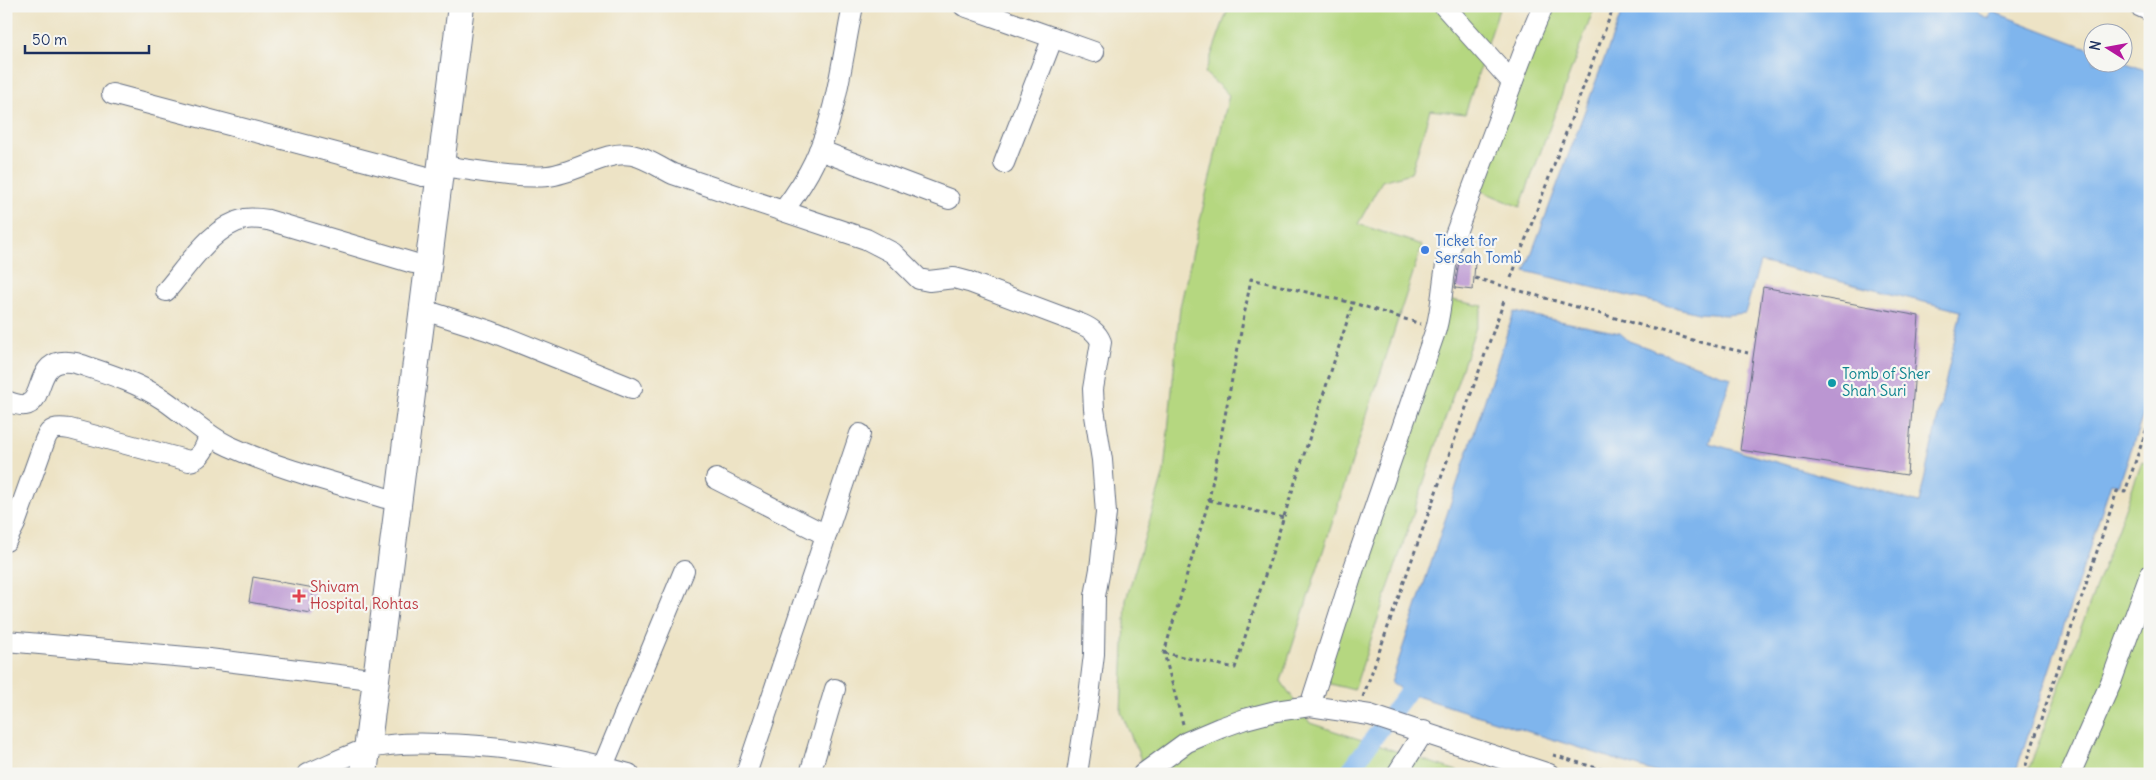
<svg xmlns="http://www.w3.org/2000/svg" width="2156" height="780" font-family="Delius,sans-serif">
<style>
.green{fill:#b5d780;stroke:#68836f}
.water{fill:#7fb5ed;stroke:#4d72a6}
.lines{fill:none;stroke-linecap:round;stroke-linejoin:round}
.canal{stroke:#7fb5ed;stroke-width:18}
.building{fill:#bb96d2}
.minor-casing{stroke:#646e82;stroke-width:22}
.major-casing{stroke:#646e82;stroke-width:28}
.path{stroke:#646e82;stroke-width:3;stroke-dasharray:4 4;stroke-linecap:butt}
.minor{stroke:#fff;stroke-width:20}
.major{stroke:#fff;stroke-width:26}
.shop-dot{fill:#3f7fe0;stroke:#f6f6f2;stroke-width:2}
.culture-dot{fill:#0f9aa8;stroke:#f6f6f2;stroke-width:2}
.health-dot{fill:#e0444e;stroke:#f6f6f2;stroke-width:2}
.labels{text-anchor:middle;stroke-width:4.5;stroke-linejoin:round;paint-order:stroke}
.shop-label{font-size:15px;fill:#366cbe;stroke:#f6f6f2;text-anchor:start}
.culture-label{font-size:15px;fill:#0d838f;stroke:#f6f6f2;text-anchor:start}
.health-label{font-size:15px;fill:#be3a42;stroke:#f6f6f2;text-anchor:start}
</style>
<rect width="100%" height="100%" fill="#f6f6f2"/>
<filter id="ink" filterUnits="userSpaceOnUse"><feTurbulence type="fractalNoise" baseFrequency=".02" numOctaves="2"/><feDisplacementMap in="SourceGraphic" scale="10" xChannelSelector="R" yChannelSelector="G"/><feConvolveMatrix kernelMatrix="1 2 1 2 8 2 1 2 1" color-interpolation-filters="sRGB"/></filter>
<filter id="wash" filterUnits="userSpaceOnUse"><feTurbulence type="fractalNoise" baseFrequency=".0096" numOctaves="4" result="noise"/><feDisplacementMap in="SourceGraphic" scale="20" xChannelSelector="R" yChannelSelector="G"/><feGaussianBlur stdDeviation="1.12" result="paint"/><feColorMatrix in="noise" values="0 0 0 0 0 0 0 0 0 0 0 0 0 0 0 0 0 1.4 0 .05"/><feComposite in="paint" operator="in"/></filter>
<g filter="url(#wash)">
<rect width="100%" height="100%" fill="#ede3c5"/>
<g class="green">
<polygon points="1229,6 1500,6 1465,114 1430,110 1411,173 1382,181 1358,224 1422,245 1281,681 1310,723 1466,774 1147,774 1121,712 1126,600 1164,472 1180,307 1229,95 1205,73"/>
<polygon points="1552,6 1595,6 1520,207 1477,189"/>
<polygon points="1441,298 1483,306 1354,690 1323,682"/>
<polygon points="2142,462 2150,465 2150,774 2027,774"/>
</g>
<polygon class="water" points="1624,6 1979,6 1977,13 1989,19 1991,11 2093,50 2094,62 2124,62 2150,72 2150,395 2119,485 2111,483 2015,774 1661,774 1407,693 1391,683 1514,312 1620,333 1629,341 1731,378 1709,443 1919,503 1961,311 1760,262 1745,313 1726,315 1698,313 1525,271"/>
<g class="lines">
<polyline class="canal" points="1347,774 1407,693"/>
</g>
<g id="blocks">
<g class="building">
<polygon points="1459,261 1475,263 1473,290 1455,288"/>
<polygon points="1763,287 1919,316 1907,475 1740,450"/>
<polygon points="253,577 314,588 310,613 249,602"/>
</g>
</g>
</g>
<g filter="url(#ink)">
<use href="#blocks" fill-opacity="0" stroke="#646e82" stroke-width="1"/>
<g class="lines">
<defs>
<g id="minor">
<polyline points="964,6 1094,52"/>
<polyline points="1444,6 1512,82"/>
<polyline points="2139,6 2150,11"/>
<polyline points="112,94 423,176"/>
<polyline points="819,150 949,199"/>
<polyline points="1004,163 1053,37"/>
<path d="M442 166C475 170 515 179 548 176 577 173 605 150 632 155 647 158 660 168 673 174L866 239 893 253 919 279 929 281 954 278 969 282 1081 324C1090 328 1097 332 1101 342L1093 389 1094 409 1102 460 1106 513 1100 569 1095 596 1094 654 1089 696 1077 774"/>
<path d="M784 210C795 195 806 179 814 162 837 114 842 58 853 6"/>
<path d="M166 291C187 267 212 226 245 219 252 218 261 219 268 220L413 263"/>
<polyline points="424,310 490,331 632,388"/>
<path d="M6 401C12 403 19 406 25 405 47 402 32 353 76 363 106 373 137 382 164 400 186 415 205 435 229 446 279 469 333 482 385 498"/>
<polyline points="716,479 826,535"/>
<path d="M6 541 15 524 45 440C50 427 57 427 70 429L189 461C201 459 206 447 209 435"/>
<polyline points="6,641 209,659 363,678"/>
<path d="M1310 706 1354 568 1436 329C1443 303 1442 277 1449 251L1526 46 1543 6"/>
<polyline points="603,766 684,571"/>
<path d="M307 774C327 766 347 755 367 749 390 743 416 743 439 744 504 745 567 756 629 774"/>
<polyline points="746,774 860,434"/>
<polyline points="810,774 835,689"/>
<polyline points="1143,774 1187,742 1220,728 1245,719 1276,711 1310,706 1370,715 1549,774"/>
<polyline points="1397,774 1424,731"/>
<polyline points="2070,774 2111,682 2150,575"/>
</g>
<polyline id="major" points="364,774 461,6"/>
</defs>
<use href="#minor" class="minor-casing"/>
<use href="#major" class="major-casing"/>
<g class="path">
<polyline points="1475,278 1703,343 1748,353"/>
<polyline points="1511,278 1614,6"/>
<polyline points="1209,500 1284,518"/>
<polyline points="1164,653 1235,668 1353,303"/>
<polyline points="1363,697 1504,301"/>
<polyline points="1183,724 1164,653 1209,500 1251,279 1353,303 1421,324"/>
<polyline points="1553,755 1617,774"/>
<polyline points="2023,774 2117,491 2125,492 2150,419"/>
</g>
<use href="#minor" class="minor"/>
<use href="#major" class="major"/>
</g>
</g>
<circle class="shop-dot" cx="1425" cy="250" r="5"/>
<circle class="culture-dot" cx="1832" cy="383" r="5"/>
<path class="health-dot" d="M296.5 588.5h5v5h5v5h-5v5h-5v-5h-5v-5h5z"/>
<g class="labels">
<g class="shop-label">
<text x="1435" y="246">Ticket for<tspan x="1435" dy="17">Sersah Tomb</tspan></text>
</g>
<g class="culture-label">
<text x="1842" y="379">Tomb of Sher<tspan x="1842" dy="17">Shah Suri</tspan></text>
</g>
<g class="health-label">
<text x="310" y="592">Shivam<tspan x="310" dy="17">Hospital, Rohtas</tspan></text>
</g>
</g>
<rect width="2156" height="780" fill="none" stroke="#f6f6f2" stroke-width="25"/>
<g transform="translate(2108 48) rotate(281)"><circle r="24" fill="#f6f6f2" stroke="#9ea6b7"/>
<path d="M0-4L9 19L0 12L-9 19Z" fill="#b5179e"/>
<text y="-8" font-size="14" font-weight="bold" text-anchor="middle" fill="#1b2f5e">N</text>
</g>
<path d="M25 45v8h124v-8" fill="none" stroke="#1b2f5e" stroke-width="2.5"/>
<text x="32" y="45" font-size="15" fill="#1b2f5e" stroke="#f6f6f2" stroke-width="4" paint-order="stroke">50 m</text>
</svg>
